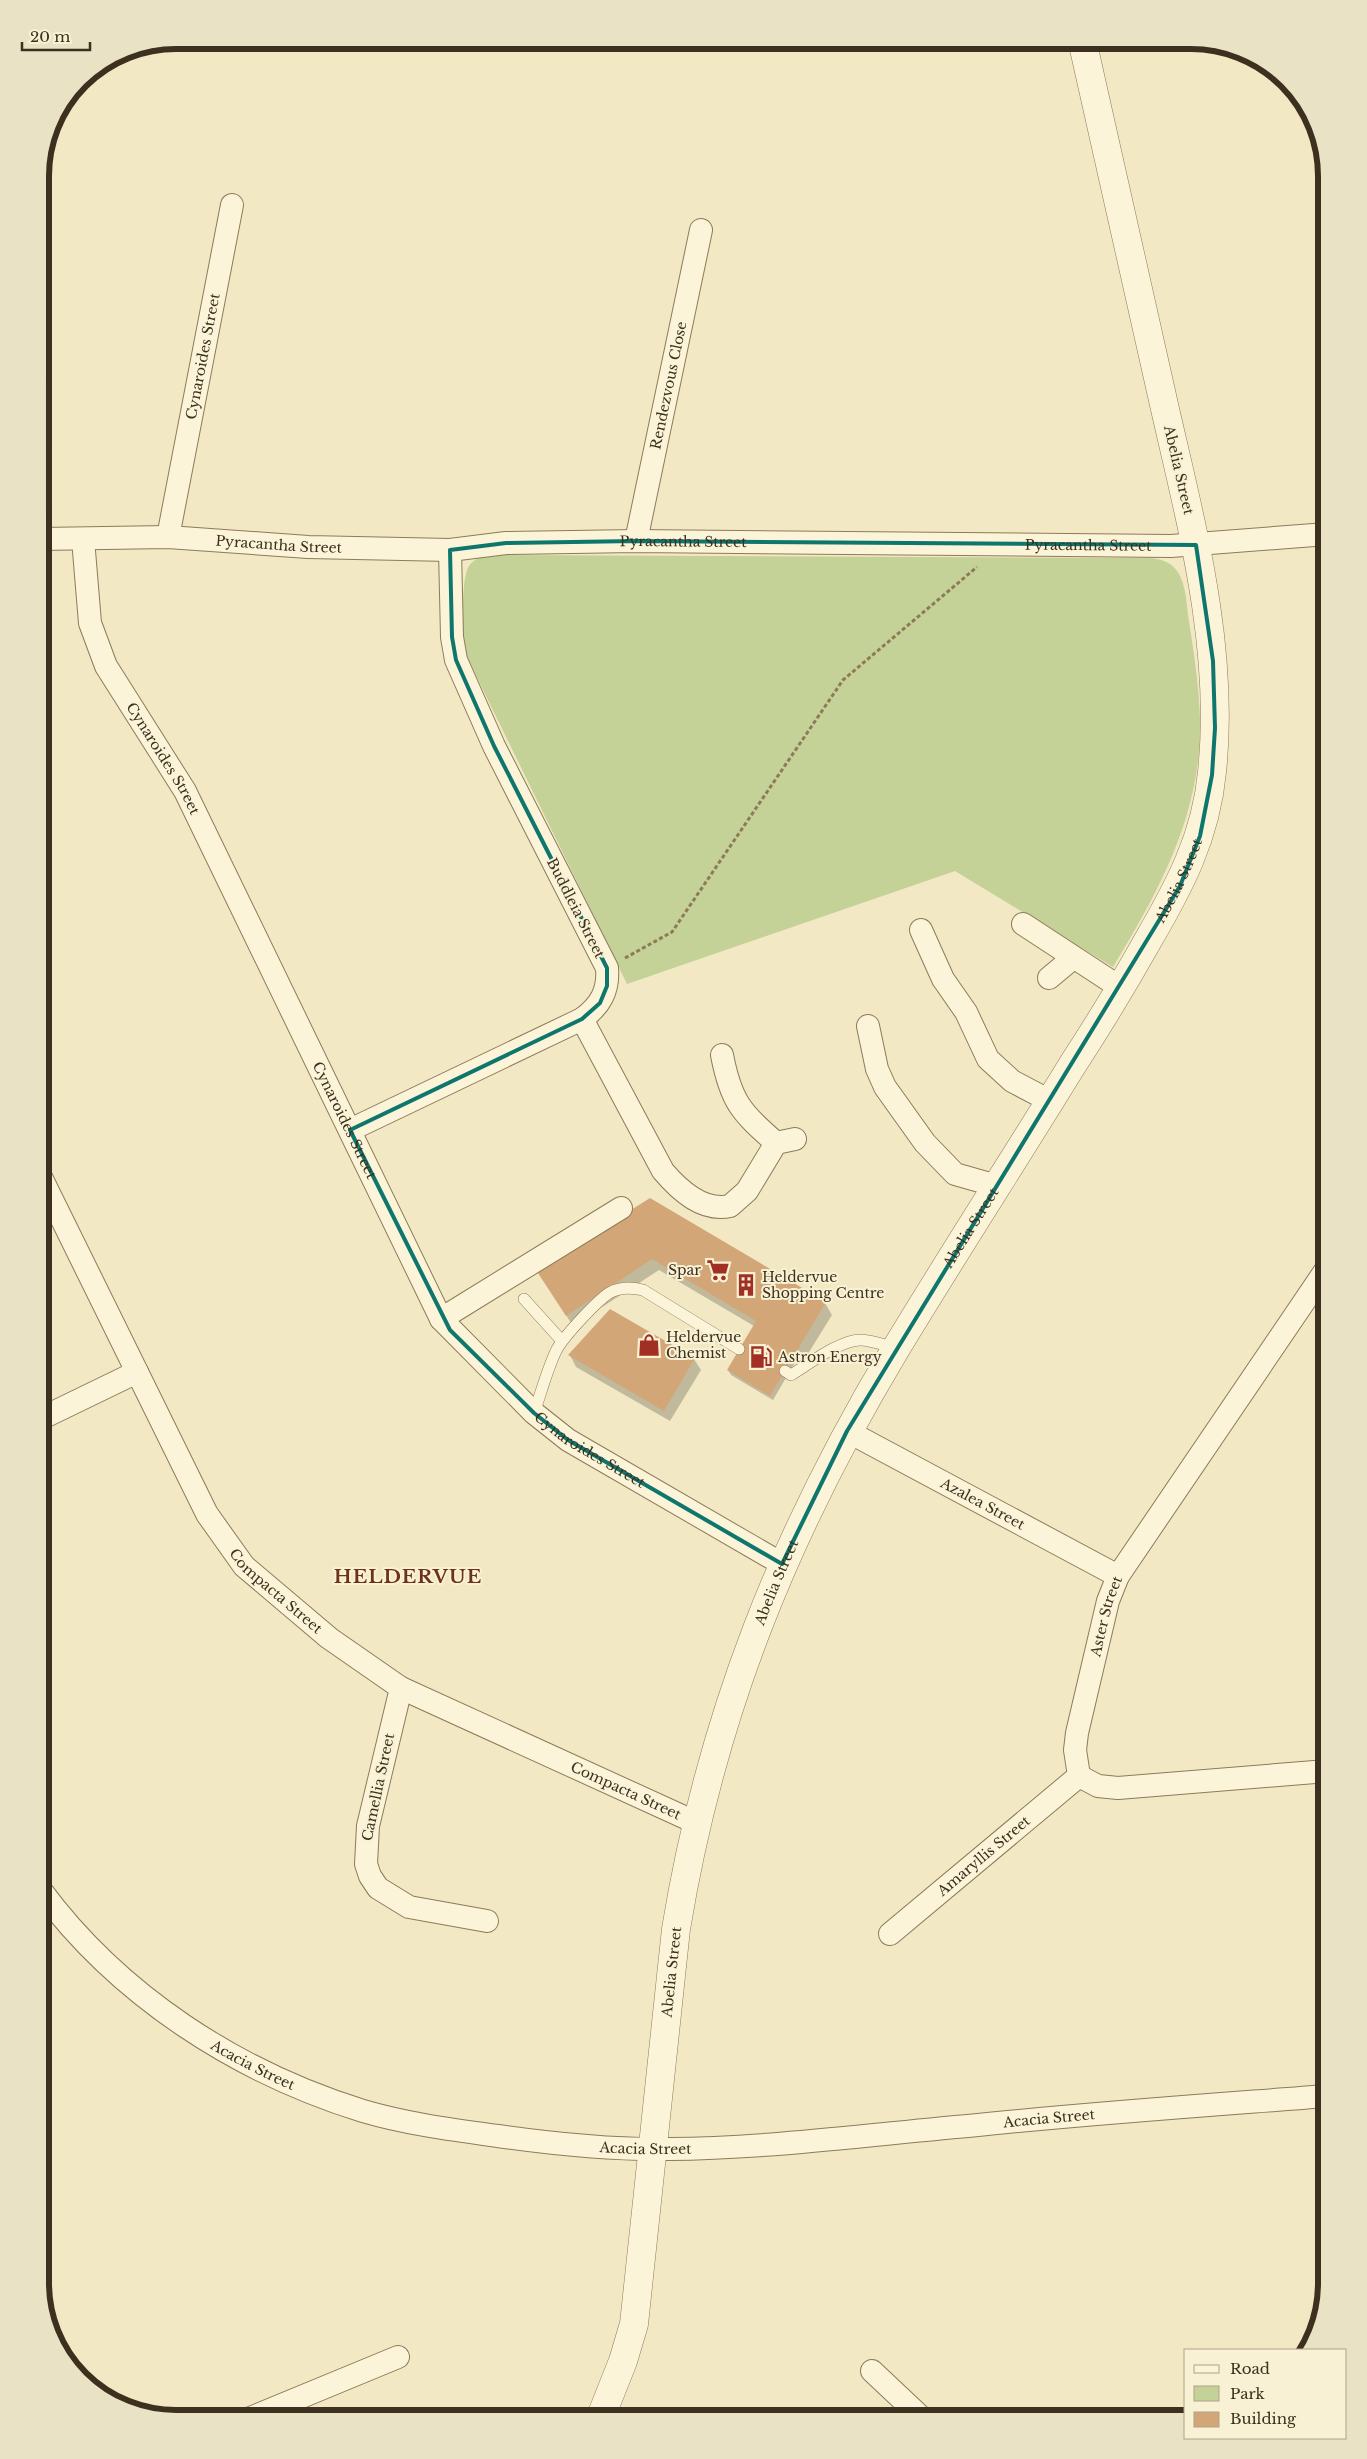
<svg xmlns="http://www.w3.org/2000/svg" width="1367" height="2459" font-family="'Libre Baskerville',serif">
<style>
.green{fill:#c4d197}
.shadow{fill:#0003}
.building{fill:#d3a677}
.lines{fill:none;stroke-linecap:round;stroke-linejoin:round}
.service-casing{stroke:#8e7a59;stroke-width:12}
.minor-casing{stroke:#8e7a59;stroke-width:24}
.tertiary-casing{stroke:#8e7a59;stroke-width:29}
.path{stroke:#8e7a59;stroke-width:3;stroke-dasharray:4 2.5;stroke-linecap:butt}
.service{stroke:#fbf4d8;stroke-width:11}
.minor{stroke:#fbf4d8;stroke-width:22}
.tertiary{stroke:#fbf4d8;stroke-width:28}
.marked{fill:none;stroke:#0f766e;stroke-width:4;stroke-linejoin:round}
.labels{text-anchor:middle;stroke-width:4;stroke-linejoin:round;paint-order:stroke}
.street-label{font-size:14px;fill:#3d301e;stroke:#f8f1d4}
.poi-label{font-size:14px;fill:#3d301e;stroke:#f8f1d4;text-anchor:start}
.district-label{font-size:19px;font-weight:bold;letter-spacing:1px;fill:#6d331a;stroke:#f8f1d4}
.rim{fill:none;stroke:#3d301e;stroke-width:6}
</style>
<rect width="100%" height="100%" fill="#f2e8c4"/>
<path class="green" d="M489 555 1146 558C1186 558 1185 590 1189 621 1194 654 1199 686 1200 719 1202 813 1160 889 1113 967L955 871 627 984 465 653C462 638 461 577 469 566 474 559 481 556 489 555Z"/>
<g class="shadow">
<polygon points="650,1200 825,1303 832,1315 806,1357 800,1354 773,1400 731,1375 728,1370 754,1326 659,1270 573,1326 544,1281"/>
<polygon points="570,1355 694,1359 701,1370 670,1421 576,1367"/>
</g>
<g class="building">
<polygon points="650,1198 826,1302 770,1396 727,1370 756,1321 652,1259 566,1316 536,1270"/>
<polygon points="610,1309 695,1358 664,1411 568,1355"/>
</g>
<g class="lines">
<defs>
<g id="service">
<polyline points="524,1299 562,1341"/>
<path d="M785 1371 791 1375C809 1364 841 1339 862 1340 873 1341 885 1345 897 1348"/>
<path d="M534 1413C541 1393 547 1370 556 1351 563 1337 596 1302 609 1293 620 1287 631 1287 643 1290L739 1349"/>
</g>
<g id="minor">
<path id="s1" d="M168 537 232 205"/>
<path id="s2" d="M40 539 168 537 308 547 450 550 506 543 636 541 1171 546 1327 534"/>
<path id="s3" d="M83 539 90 623 106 666 185 791 441 1319 534 1413 568 1440 782 1564"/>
<path id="s4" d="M636 541 701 230"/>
<polyline points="1023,924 1121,988"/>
<polyline points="921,930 943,979 966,1012 988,1059 1012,1081 1050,1101"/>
<polyline points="1049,978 1073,958"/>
<path d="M582 1019 663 1171C680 1191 703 1212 730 1206L747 1191 776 1143 795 1139"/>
<polyline points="868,1026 877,1069 885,1087 925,1143 955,1174 997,1186"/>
<path d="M722 1055C731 1102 741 1112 776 1143"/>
<path d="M350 1130 582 1019C600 1006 609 991 607 968L494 746 456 660 452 637 450 550"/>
<path id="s5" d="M40 1175 207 1514 244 1566 329 1638 401 1688 697 1823"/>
<polyline points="441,1319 621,1208"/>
<polyline points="40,1419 137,1372"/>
<path id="s6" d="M847 1431 1118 1576"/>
<polyline points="401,1688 368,1826 366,1864 370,1876 378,1888 409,1907 487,1921"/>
<path id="s7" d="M1327 1771 1118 1788 1098 1786 1079 1776 1075 1750 1077 1733 1108 1601 1118 1576 1327 1268"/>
<path id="s8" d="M40 1889C119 1996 237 2072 363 2111 407 2124 454 2130 498 2136 554 2144 613 2150 669 2149 772 2148 875 2134 978 2125 1094 2113 1211 2105 1327 2096"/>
<path id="s9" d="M890 1934 1079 1776"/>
<polyline points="872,2371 923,2419"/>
<polyline points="248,2419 398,2357"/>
</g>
<g id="tertiary">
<path id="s10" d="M600 2419 623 2361 634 2324 676 1929C711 1716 784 1535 895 1350 953 1254 1014 1160 1073 1064 1099 1024 1124 983 1147 942 1179 887 1206 837 1212 772 1225 650 1192 527 1165 409 1138 286 1110 163 1082 40"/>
</g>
</defs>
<use href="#service" class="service-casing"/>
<use href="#minor" class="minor-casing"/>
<use href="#tertiary" class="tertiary-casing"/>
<polyline class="path" points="625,958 672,932 843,680 977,567"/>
<use href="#service" class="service"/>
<use href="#minor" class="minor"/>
<use href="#tertiary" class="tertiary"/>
</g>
<path class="marked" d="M636 541 1196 545 1213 661 1215 728 1212 775 1200 836 1180 886 847 1431 782 1564 568 1440 534 1413 450 1330 350 1130 582 1019 600 1003 607 986V968L494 746 456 660 452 637 450 550 506 543Z"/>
<defs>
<symbol id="supermarket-bare" viewBox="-9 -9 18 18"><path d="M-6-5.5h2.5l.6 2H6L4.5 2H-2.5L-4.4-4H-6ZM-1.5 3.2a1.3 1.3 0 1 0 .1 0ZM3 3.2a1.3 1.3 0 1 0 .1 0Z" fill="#a22f24" stroke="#f8f1d4" stroke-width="2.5" paint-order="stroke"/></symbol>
<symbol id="building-bare" viewBox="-9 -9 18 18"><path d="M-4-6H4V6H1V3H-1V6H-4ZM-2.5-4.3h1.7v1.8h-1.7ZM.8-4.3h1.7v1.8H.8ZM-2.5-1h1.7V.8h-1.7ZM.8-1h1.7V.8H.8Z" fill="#a22f24" stroke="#f8f1d4" stroke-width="2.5" paint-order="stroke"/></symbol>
<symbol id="shop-bare" viewBox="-9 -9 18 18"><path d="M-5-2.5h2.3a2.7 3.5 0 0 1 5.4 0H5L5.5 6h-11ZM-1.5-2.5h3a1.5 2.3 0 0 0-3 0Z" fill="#a22f24" stroke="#f8f1d4" stroke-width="2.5" paint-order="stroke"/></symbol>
<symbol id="fuel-bare" viewBox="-9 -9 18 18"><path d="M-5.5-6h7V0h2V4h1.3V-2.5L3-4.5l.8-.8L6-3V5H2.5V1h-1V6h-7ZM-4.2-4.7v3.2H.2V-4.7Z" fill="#a22f24" stroke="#f8f1d4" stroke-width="2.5" paint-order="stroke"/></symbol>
</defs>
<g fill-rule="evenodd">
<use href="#supermarket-bare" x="702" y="1254" width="32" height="32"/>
<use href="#building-bare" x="730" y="1269" width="32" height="32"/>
<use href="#shop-bare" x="633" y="1329" width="32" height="32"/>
<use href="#fuel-bare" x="745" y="1341" width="32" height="32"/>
</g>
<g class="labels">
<g class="street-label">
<text dy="5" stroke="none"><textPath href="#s1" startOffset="184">Cynaroides Street</textPath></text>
<text dy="5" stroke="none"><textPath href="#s4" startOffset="159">Rendezvous Close</textPath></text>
<text transform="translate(1179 470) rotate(77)" y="5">Abelia Street</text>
<text dy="5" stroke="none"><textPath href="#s2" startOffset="644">Pyracantha Street</textPath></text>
<text dy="5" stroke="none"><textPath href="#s2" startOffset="239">Pyracantha Street</textPath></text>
<text dy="5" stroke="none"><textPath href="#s2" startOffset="1049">Pyracantha Street</textPath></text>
<text dy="5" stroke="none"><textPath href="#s3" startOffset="239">Cynaroides Street</textPath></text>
<text dy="5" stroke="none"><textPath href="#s10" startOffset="1670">Abelia Street</textPath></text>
<text transform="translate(576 908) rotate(63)" y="5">Buddleia Street</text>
<text dy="5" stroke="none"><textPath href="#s3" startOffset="644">Cynaroides Street</textPath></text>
<text dy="5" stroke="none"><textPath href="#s10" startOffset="1265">Abelia Street</textPath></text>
<text dy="5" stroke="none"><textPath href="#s3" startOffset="1064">Cynaroides Street</textPath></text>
<text dy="5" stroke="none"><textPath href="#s6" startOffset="154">Azalea Street</textPath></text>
<text dy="5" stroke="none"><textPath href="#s10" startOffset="860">Abelia Street</textPath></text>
<text dy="5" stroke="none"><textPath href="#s5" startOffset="482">Compacta Street</textPath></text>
<text dy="5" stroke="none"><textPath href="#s7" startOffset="415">Aster Street</textPath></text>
<text transform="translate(378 1787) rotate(-78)" y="5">Camellia Street</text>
<text dy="5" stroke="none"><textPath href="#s5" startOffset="888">Compacta Street</textPath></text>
<text dy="5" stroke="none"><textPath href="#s9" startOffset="122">Amaryllis Street</textPath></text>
<text dy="5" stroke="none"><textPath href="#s10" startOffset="455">Abelia Street</textPath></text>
<text dy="5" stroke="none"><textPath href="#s8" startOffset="279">Acacia Street</textPath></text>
<text dy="5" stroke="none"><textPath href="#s8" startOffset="1089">Acacia Street</textPath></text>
<text dy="5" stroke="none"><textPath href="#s8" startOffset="684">Acacia Street</textPath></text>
</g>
<g class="poi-label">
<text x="701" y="1275" text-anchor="end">Spar</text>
<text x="762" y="1282">Heldervue<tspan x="762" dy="16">Shopping Centre</tspan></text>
<text x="666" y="1342">Heldervue<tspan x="666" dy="16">Chemist</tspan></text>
<text x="778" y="1362">Astron Energy</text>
</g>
<g class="district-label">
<text x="408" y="1583">HELDERVUE</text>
</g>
</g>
<path d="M0 0H1367V2459H0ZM176 49H1191A127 127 0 0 1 1318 176V2283A127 127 0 0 1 1191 2410H176A127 127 0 0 1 49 2283V176A127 127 0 0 1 176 49Z" fill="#e9e2c5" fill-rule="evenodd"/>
<path class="rim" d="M176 49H1191A127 127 0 0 1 1318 176V2283A127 127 0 0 1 1191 2410H176A127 127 0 0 1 49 2283V176A127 127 0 0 1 176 49Z"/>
<rect x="1184" y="2349" width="162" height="90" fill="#f8f1d4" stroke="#ada48b"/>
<rect x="1194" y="2365" width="25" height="8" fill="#fbf4d8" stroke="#ada48b"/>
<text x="1230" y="2374" font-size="15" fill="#3d301e">Road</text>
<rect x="1194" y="2386" width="25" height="15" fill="#c4d197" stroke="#ada48b"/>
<text x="1230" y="2399" font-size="15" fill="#3d301e">Park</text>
<rect x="1194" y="2412" width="25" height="15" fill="#d3a677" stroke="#ada48b"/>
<text x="1230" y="2424" font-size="15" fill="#3d301e">Building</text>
<path d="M22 42v8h68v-8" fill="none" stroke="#3d301e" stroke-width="2.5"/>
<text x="30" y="42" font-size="15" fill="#3d301e" stroke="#f8f1d4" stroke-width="4" paint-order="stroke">20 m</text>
</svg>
